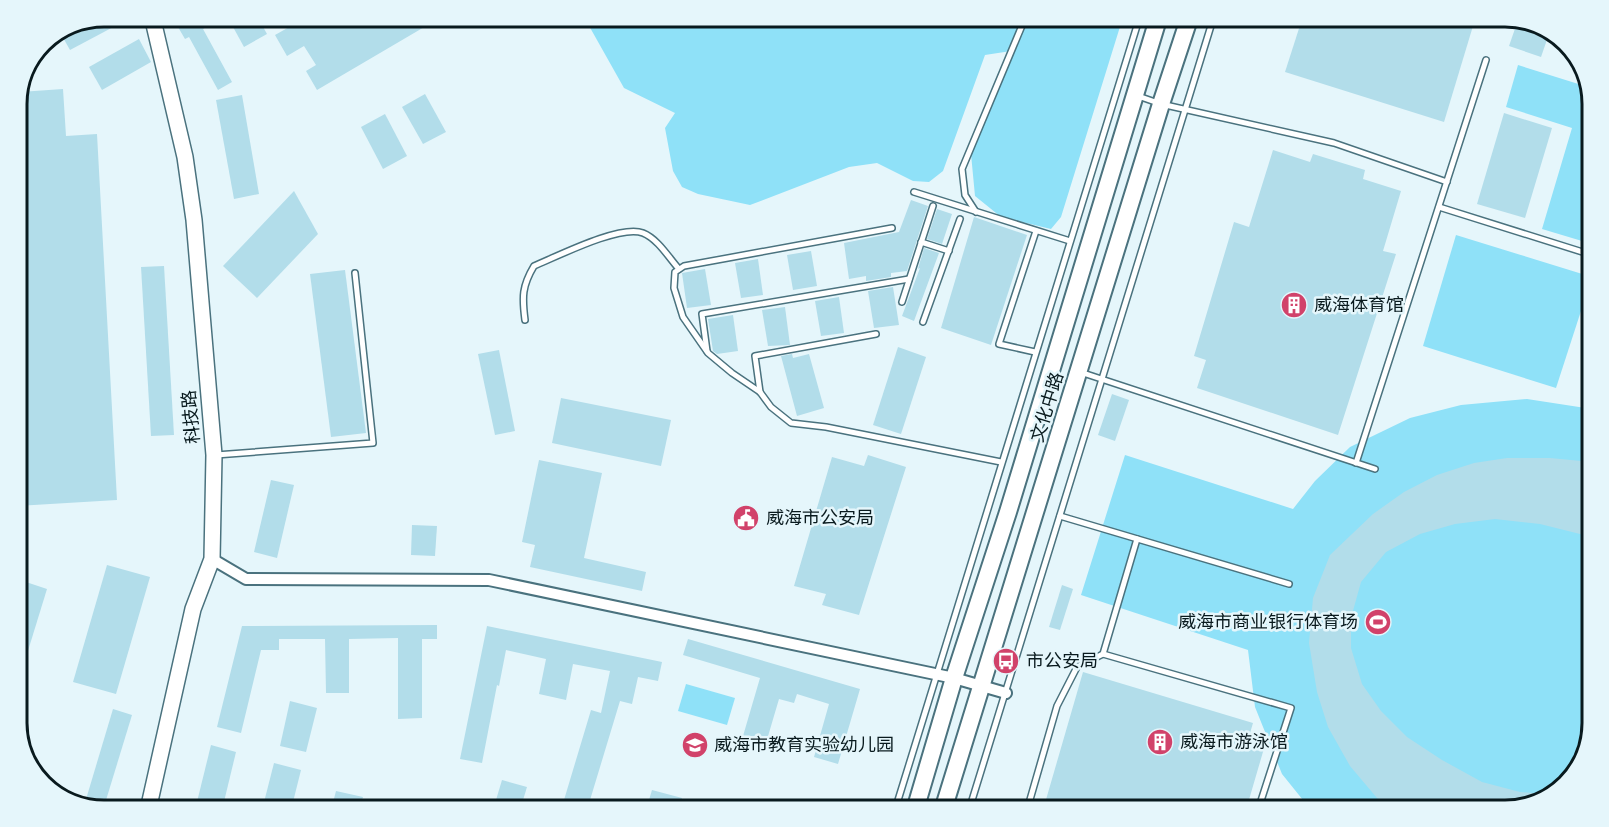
<svg xmlns="http://www.w3.org/2000/svg" width="1609" height="827" font-family="Literata,'Noto Sans SC',serif">
<style>
.green{fill:#8fe1f8}
.building{fill:#b2ddea}
.lines{fill:none;stroke-linecap:round;stroke-linejoin:round}
.lane-casing{stroke:#4a727e;stroke-width:8}
.street-casing{stroke:#4a727e;stroke-width:14}
.secondary-casing{stroke:#4a727e;stroke-width:18}
.primary-casing{stroke:#4a727e;stroke-width:20}
.lane{stroke:#fff;stroke-width:5}
.street{stroke:#fff;stroke-width:10}
.secondary{stroke:#fff;stroke-width:15}
.primary{stroke:#fff;stroke-width:16}
.labels{text-anchor:middle;stroke-width:5;stroke-linejoin:round;paint-order:stroke}
.poi-label{font-size:18px;fill:#091a1e;stroke:#e5f6fb;text-anchor:start}
.street-label{font-size:18px;fill:#091a1e;stroke:#e5f6fb}
.rim{fill:none;stroke:#091a1e;stroke-width:3}
</style>
<rect width="100%" height="100%" fill="#e5f6fb"/>
<g class="green">
<polygon points="597,16 1123,17 1061,217 1051,229 1001,217 975,196 971,154 1011,51 985,55 943,171 929,182 913,181 877,163 849,167 750,205 698,194 682,187 673,171 665,128 675,113 624,88 588,24"/>
<polygon points="1518,65 1588,87 1592,99 1592,244 1542,229 1572,128 1506,107"/>
<polygon points="1456,235 1592,277 1556,388 1423,346"/>
<polygon points="1527,399 1592,409 1592,723 1583,762 1553,796 1505,810 1311,810 1282,774 1255,707 1248,650 1081,595 1125,455 1293,509 1315,481 1350,447 1410,418 1461,405"/>
<polygon points="686,684 735,698 727,725 678,711"/>
</g>
<g class="building">
<polygon points="104,16 134,16 70,50 61,34"/>
<polygon points="184,16 225,16 203,29 232,82 218,90 189,37 185,39 178,27 187,22"/>
<polygon points="227,16 257,16 267,34 244,47"/>
<polygon points="286,16 421,16 426,26 317,90 306,71 316,65 304,46 287,56 275,35 291,26"/>
<polygon points="1303,16 1476,16 1444,122 1285,72"/>
<polygon points="1518,20 1544,26 1550,31 1541,57 1509,46"/>
<polygon points="139,39 151,62 102,90 89,67"/>
<polygon points="63,89 66,136 97,134 117,500 17,506 17,99 20,92"/>
<polygon points="425,94 446,132 423,144 402,107"/>
<polygon points="242,95 259,194 234,199 216,100"/>
<polygon points="1504,113 1552,128 1525,218 1477,204"/>
<polygon points="385,114 407,156 383,169 361,127"/>
<polygon points="1273,150 1310,162 1313,154 1365,170 1363,179 1401,191 1383,251 1396,254 1338,435 1197,388 1206,360 1194,356 1234,222 1249,227"/>
<polygon points="294,191 318,234 257,298 223,266"/>
<polygon points="911,200 928,206 907,271 891,273 891,277 866,281 866,276 849,279 844,243 899,232"/>
<polygon points="937,209 952,214 942,244 927,239"/>
<polygon points="974,217 1027,235 991,345 941,328"/>
<polygon points="924,248 939,253 914,321 902,316 920,268 918,269"/>
<polygon points="811,251 817,286 793,290 787,255"/>
<polygon points="758,259 763,295 741,298 735,263"/>
<polygon points="164,266 174,435 151,436 141,267"/>
<polygon points="705,269 711,305 687,308 682,273"/>
<polygon points="345,270 366,433 331,437 310,274"/>
<polygon points="893,287 899,325 874,328 868,291"/>
<polygon points="839,297 844,333 821,336 815,301"/>
<polygon points="785,307 790,345 768,346 762,310"/>
<polygon points="733,315 738,351 717,354 713,351 708,319"/>
<polygon points="898,347 926,357 901,434 873,425"/>
<polygon points="499,350 515,431 495,435 478,354"/>
<polygon points="792,354 793,358 809,354 824,408 797,416 781,356"/>
<polygon points="1112,394 1129,400 1115,441 1098,435"/>
<polygon points="561,398 671,420 661,466 552,443"/>
<polygon points="868,455 906,467 859,615 822,605 826,594 794,586 832,457 864,466"/>
<polygon points="1507,458 1550,458 1592,462 1592,537 1540,524 1495,519 1455,524 1420,534 1386,552 1361,582 1351,618 1351,648 1362,684 1381,711 1407,737 1442,760 1482,782 1520,792 1554,795 1505,810 1395,810 1377,798 1350,766 1328,727 1317,692 1309,643 1313,598 1330,555 1373,514 1404,492 1437,475 1474,463"/>
<polygon points="539,460 602,473 584,558 646,572 642,591 530,567 535,545 522,542"/>
<polygon points="271,480 294,485 277,558 254,552"/>
<polygon points="412,525 437,526 435,556 411,555"/>
<polygon points="107,565 150,577 116,694 73,682"/>
<polygon points="17,579 47,589 19,680 17,680"/>
<polygon points="1062,585 1073,589 1060,630 1049,627"/>
<polygon points="437,625 437,639 422,639 422,718 398,719 398,638 349,639 349,693 326,693 325,639 279,639 279,650 261,650 241,733 217,727 242,626"/>
<polygon points="487,626 662,662 658,681 638,677 632,704 620,701 587,810 561,810 591,710 601,713 610,671 573,664 566,700 539,694 546,659 506,650 499,686 497,685 482,763 460,759"/>
<polygon points="688,639 860,689 838,764 814,757 829,704 797,694 794,703 779,699 766,743 743,736 760,678 683,655"/>
<polygon points="1083,672 1253,723 1248,740 1265,745 1246,810 1043,810"/>
<polygon points="290,701 317,708 306,752 280,746"/>
<polygon points="113,709 132,715 103,810 84,806"/>
<polygon points="211,745 236,752 222,810 195,810"/>
<polygon points="274,763 301,770 291,810 262,810"/>
<polygon points="502,780 527,787 520,810 493,810"/>
<polygon points="652,790 682,798 679,810 646,810"/>
<polygon points="336,791 363,797 359,810 331,810"/>
</g>
<g class="lines">
<defs>
<g id="lane">
<polyline points="1138,96 1161,104 1334,143 1447,182"/>
<polyline points="914,192 1070,241"/>
<polyline points="1439,207 1592,255"/>
<polyline points="976,212 965,195 962,169 1026,16"/>
<polyline points="892,228 684,266 675,272 674,288 683,317 708,353 732,373 760,392 771,407 791,423 826,427 1001,462"/>
<polyline points="921,242 949,251"/>
<polyline points="902,302 933,206"/>
<path d="M525 320C522 297 522 286 534 266 558 256 621 224 643 233 658 239 669 258 679 269"/>
<polyline points="923,322 960,219"/>
<polyline points="707,351 702,314 909,279"/>
<polyline points="1035,352 999,344 1036,231"/>
<polyline points="1080,372 1375,469"/>
<polyline points="760,392 755,356 876,334"/>
<polyline points="216,455 373,443 355,273"/>
<polyline points="1356,463 1486,60"/>
<polyline points="1060,516 1289,584"/>
<polyline points="1137,539 1103,654 1291,708 1258,810"/>
<polyline points="895,810 1140,16"/>
<polyline points="969,810 1214,16"/>
<polyline points="1027,810 1057,706 1077,667 1103,654"/>
</g>
<polyline id="street" points="212,559 246,579 489,580 954,678 1006,693"/>
<polyline id="secondary" points="148,810 193,609 212,559 214,455 194,220 185,157 152,16"/>
<g id="primary">
<polyline points="915,810 954,678 1008,512 1159,16"/>
<polyline points="943,810 1161,104 1190,16"/>
</g>
</defs>
<use href="#lane" class="lane-casing"/>
<use href="#street" class="street-casing"/>
<use href="#secondary" class="secondary-casing"/>
<use href="#primary" class="primary-casing"/>
<use href="#lane" class="lane"/>
<use href="#street" class="street"/>
<use href="#secondary" class="secondary"/>
<use href="#primary" class="primary"/>
</g>
<defs>
<symbol id="building-disc" viewBox="-11 -11 22 22"><circle r="9.5" fill="#d1426a" stroke="#e5f6fb"/><path d="M-4-6H4V6H1V3H-1V6H-4ZM-2.5-4.3h1.7v1.8h-1.7ZM.8-4.3h1.7v1.8H.8ZM-2.5-1h1.7V.8h-1.7ZM.8-1h1.7V.8H.8Z" fill="#fff"/></symbol>
<symbol id="civic-disc" viewBox="-11 -11 22 22"><circle r="9.5" fill="#d1426a" stroke="#e5f6fb"/><path d="M-.6-6.5H3V-4.5H.6V-3L4-1V1h2V6H-6V1h2V-1L-.6-3ZM-1.2 2.5V6h2.4V2.5Z" fill="#fff"/></symbol>
<symbol id="stadium-disc" viewBox="-11 -11 22 22"><circle r="9.5" fill="#d1426a" stroke="#e5f6fb"/><path d="M0-5a6.5 5 0 1 0 0 10a6.5 5 0 1 0 0-10ZM-3.5-1.8h7v3.6h-7Z" fill="#fff"/></symbol>
<symbol id="bus-disc" viewBox="-11 -11 22 22"><circle r="9.5" fill="#d1426a" stroke="#e5f6fb"/><path d="M-5-6H5V4H4V6H2V4H-2V6H-4V4H-5ZM-3.5-4V0h7V-4ZM-3.5 1.2v1.5H-2V1.2ZM2 1.2v1.5H3.5V1.2Z" fill="#fff"/></symbol>
<symbol id="school-disc" viewBox="-11 -11 22 22"><circle r="9.5" fill="#d1426a" stroke="#e5f6fb"/><path d="M0-5L7-2L0 1L-7-2ZM-4 1L0 2.5L4 1V4Q0 6-4 4Z" fill="#fff"/></symbol>
</defs>
<g fill-rule="evenodd">
<use href="#building-disc" x="1279" y="290" width="30" height="30"/>
<use href="#civic-disc" x="731" y="503" width="30" height="30"/>
<use href="#stadium-disc" x="1363" y="607" width="30" height="30"/>
<use href="#bus-disc" x="991" y="646" width="30" height="30"/>
<use href="#building-disc" x="1145" y="727" width="30" height="30"/>
<use href="#school-disc" x="680" y="730" width="30" height="30"/>
</g>
<g class="labels">
<g class="poi-label">
<text x="1314" y="311">威海体育馆</text>
<text x="766" y="524">威海市公安局</text>
<text x="1358" y="628" text-anchor="end">威海市商业银行体育场</text>
<text x="1026" y="667">市公安局</text>
<text x="1180" y="748">威海市游泳馆</text>
<text x="714" y="751">威海市教育实验幼儿园</text>
</g>
<g class="street-label">
<text transform="translate(1047 407) rotate(-73)" y="6">文化中路</text>
<text transform="translate(191 417) rotate(-95)" y="6">科技路</text>
</g>
</g>
<path d="M0 0H1609V827H0ZM104 27H1505A77 77 0 0 1 1582 104V723A77 77 0 0 1 1505 800H104A77 77 0 0 1 27 723V104A77 77 0 0 1 104 27Z" fill="#e5f6fb" fill-rule="evenodd"/>
<path class="rim" d="M104 27H1505A77 77 0 0 1 1582 104V723A77 77 0 0 1 1505 800H104A77 77 0 0 1 27 723V104A77 77 0 0 1 104 27Z"/>
</svg>
